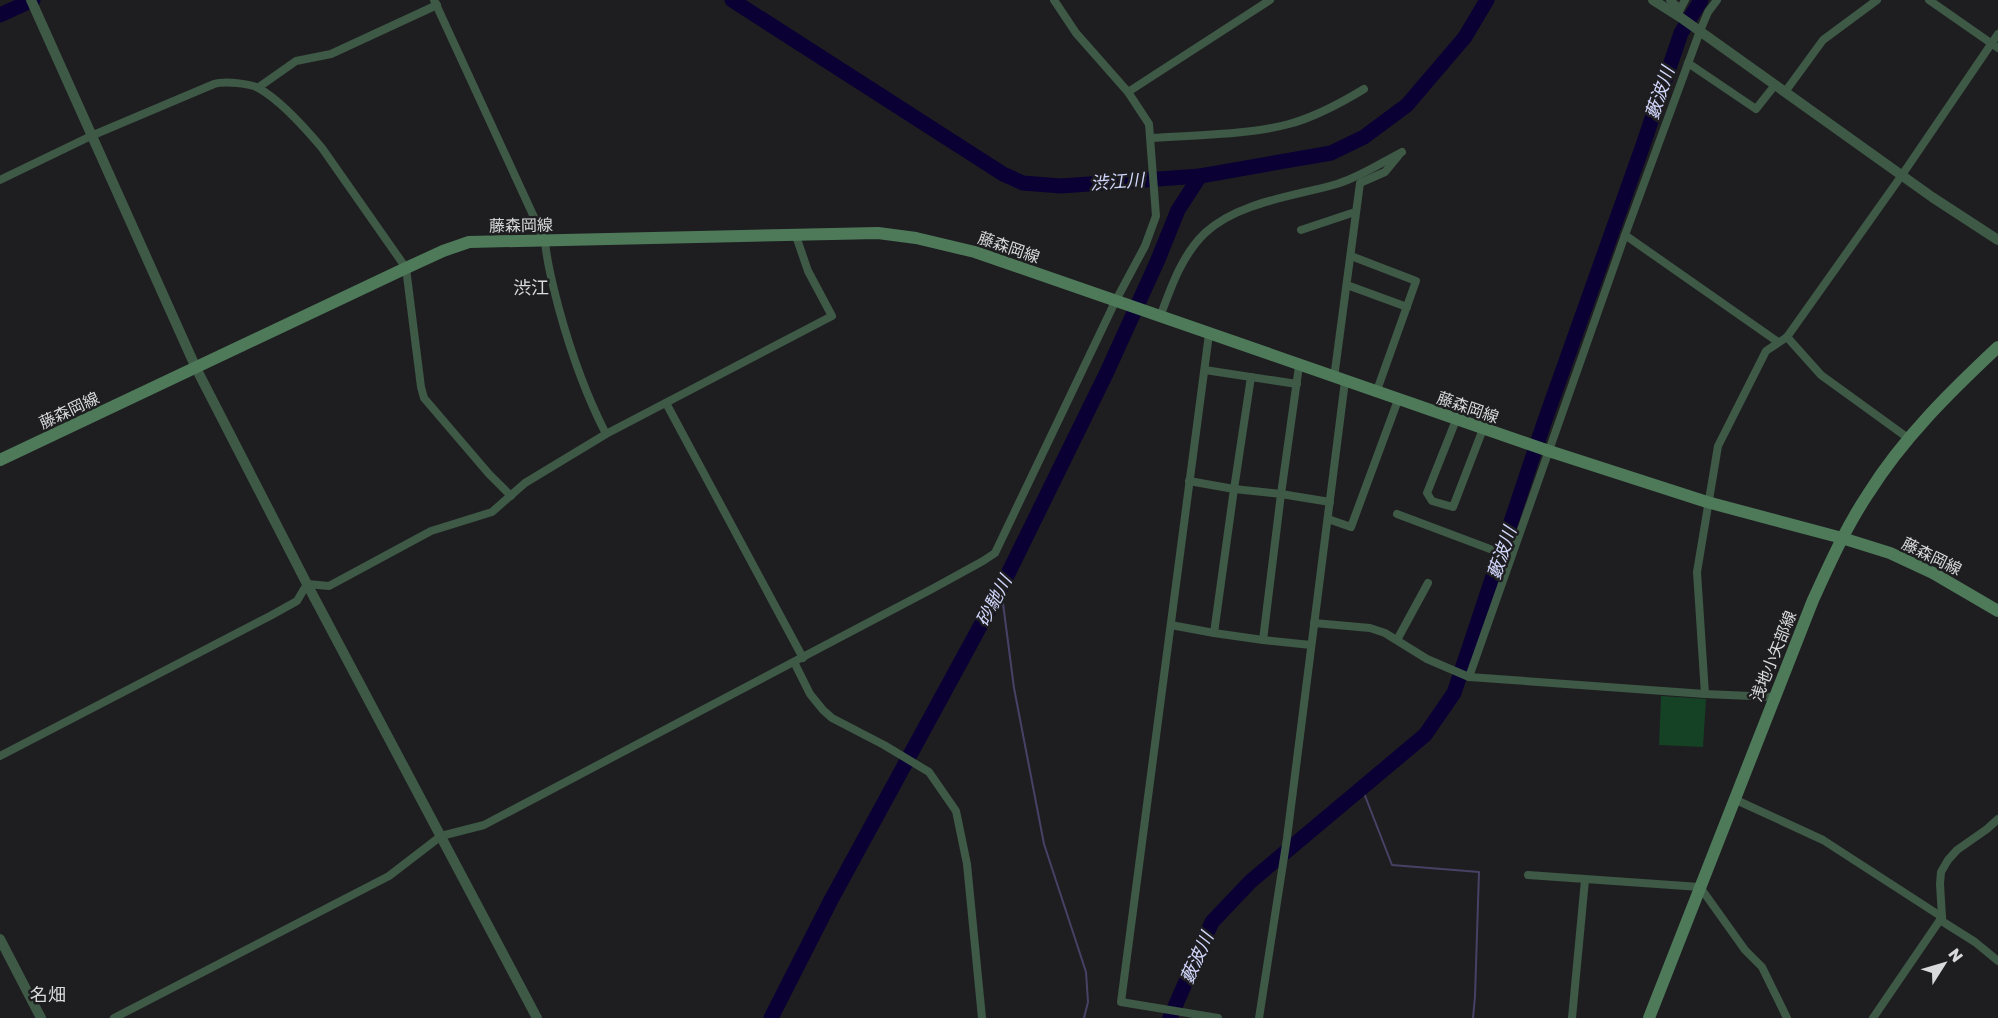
<svg xmlns="http://www.w3.org/2000/svg" width="1998" height="1018" font-family="'Golos Text','Noto Sans JP',sans-serif">
<style>
.green{fill:#154125}
.lines{fill:none;stroke-linecap:round;stroke-linejoin:round}
.stream{stroke:#484166;stroke-width:2}
.river{stroke:#0a0034;stroke-width:15}
.minor{stroke:#3e5945;stroke-width:8}
.tertiary{stroke:#3e5945;stroke-width:10}
.secondary{stroke:#4e7a5a;stroke-width:12}
.labels{text-anchor:middle;stroke-width:5;stroke-linejoin:round;paint-order:stroke}
.street-label{font-size:16px;fill:#d9dadc;stroke:#1e1e21}
.water-label{font-size:18px;font-style:italic;fill:#d1d6fb;stroke:#1e1e21}
.neighbourhood-label{font-size:18px;fill:#d9dadc;stroke:#1e1e21}
</style>
<rect width="100%" height="100%" fill="#1e1e21"/>
<polygon class="green" points="1661,696 1706,699 1703,747 1659,745"/>
<g class="lines">
<g class="stream">
<polyline points="1001,588 1014,688 1044,844 1086,972 1088,1002 1084,1018"/>
<polyline points="1362,788 1392,865 1479,872 1475,996 1473,1018"/>
</g>
<g class="river">
<polyline points="732,0 1003,174 1023,183 1061,186 1200,176 1331,153 1364,137 1407,105 1465,37 1487,0"/>
<polyline points="0,15 33,0"/>
<polyline points="771,1018 831,900 1001,588 1106,374 1157,262 1178,210 1200,176"/>
<polyline points="1170,1018 1212,922 1251,881 1425,735 1454,693 1545,420 1642,148 1681,33 1701,0"/>
</g>
<g class="minor">
<path d="M434 0 545 241C547 265 553 286 559 309 571 353 585 393 606 434"/>
<polyline points="1670,0 1680,9"/>
<polyline points="1929,0 1998,48"/>
<polyline points="1677,15 1685,0"/>
<polyline points="1688,63 1756,109 1775,85"/>
<polyline points="259,87 296,61 331,54 437,5"/>
<polyline points="1128,92 1270,0"/>
<polyline points="1785,92 1823,40 1877,0"/>
<path d="M1151 138C1193 135 1249 135 1289 124 1315 117 1341 103 1364 89"/>
<path d="M0 180 91 136 214 84C224 81 251 83 260 89 281 101 306 129 322 148L406 268 421 387 424 398 489 474 511 496"/>
<polyline points="1301,230 1355,212"/>
<polyline points="1625,235 1778,342"/>
<polyline points="1351,256 1416,281 1376,393"/>
<polyline points="1347,285 1407,307"/>
<path d="M1160 317C1171 287 1182 255 1205 233 1238 202 1295 196 1337 184 1360 177 1381 163 1402 152"/>
<polyline points="1209,334 1121,1002 1218,1018"/>
<polyline points="1787,337 1821,375 1908,438"/>
<polyline points="1299,366 1281,494 1330,502"/>
<polyline points="1205,370 1297,384"/>
<polyline points="1251,377 1234,489 1281,494 1263,640 1311,645"/>
<polyline points="1334,378 1360,183 1385,172 1399,155"/>
<polyline points="666,403 803,658"/>
<polyline points="1456,420 1427,493 1432,501 1453,507 1483,429"/>
<polyline points="1189,481 1234,489 1214,633 1263,640"/>
<polyline points="1397,514 1490,549"/>
<polyline points="1328,519 1351,527 1398,400"/>
<polyline points="1314,623 1370,628 1385,633 1427,659 1469,677 1705,694 1774,697"/>
<polyline points="1171,625 1214,633"/>
<polyline points="1397,640 1428,583"/>
<polyline points="794,662 810,694 823,710 832,718 884,745 929,772 956,811 967,864 982,1018"/>
<polyline points="1469,677 1625,235 1700,31 1708,12 1717,0"/>
<polyline points="1705,694 1697,572 1718,446 1766,351 1787,337 1902,175 1998,34"/>
<polyline points="0,756 270,616 297,601 307,584 329,586 431,531 492,512 525,483 606,434 832,316 808,271 796,236"/>
<polyline points="1734,799 1823,840 1942,917"/>
<polyline points="1528,875 1700,887 1745,950 1762,967 1787,1018"/>
<polyline points="1940,920 1975,942 1998,961"/>
<polyline points="114,1018 389,876 441,836 484,825 932,589 983,561 995,553 1115,302 1145,246 1156,216 1149,124 1128,92 1076,33 1054,0"/>
<polyline points="1259,1018 1287,838 1345,381"/>
<polyline points="1572,1018 1585,880"/>
<polyline points="1873,1018 1942,917 1940,884 1941,872 1948,860 1957,850 1987,829 1998,819"/>
</g>
<g class="tertiary">
<polyline points="31,0 196,368 307,584 537,1018"/>
<polyline points="1653,0 1680,17 1932,197 1998,240"/>
<polyline points="0,939 41,1018"/>
</g>
<g class="secondary">
<polyline points="0,460 406,268 443,251 469,242 878,233 916,238 975,252 1549,451 1707,502 1842,538 1890,553 1933,573 1998,611"/>
<path d="M1649 1018 1813 600C1830 563 1846 527 1868 494 1903 438 1950 392 1998 347"/>
</g>
</g>
<g class="labels">
<g class="street-label">
<text transform="translate(521 225) rotate(-1)" y="6">藤森岡線</text>
<text transform="translate(1009 247) rotate(19)" y="6">藤森岡線</text>
<text transform="translate(1468 407) rotate(19)" y="6">藤森岡線</text>
<text transform="translate(69 410) rotate(-25)" y="6">藤森岡線</text>
<text transform="translate(1932 556) rotate(26)" y="6">藤森岡線</text>
<text transform="translate(1773 656) rotate(-68)" y="6">浅地小矢部線</text>
</g>
<g class="water-label">
<text transform="translate(1660 93) rotate(-71)" y="6">藪波川</text>
<text transform="translate(1117 182) rotate(-4)" y="6">渋江川</text>
<text transform="translate(1502 553) rotate(-71)" y="6">藪波川</text>
<text transform="translate(994 601) rotate(-62)" y="6">砂馳川</text>
<text transform="translate(1197 958) rotate(-66)" y="6">藪波川</text>
</g>
<g class="neighbourhood-label">
<text x="531" y="294">渋江</text>
<text x="48" y="1001">名畑</text>
</g>
</g>
<g transform="translate(1944 964) rotate(53)" stroke="#1e1e21" stroke-width="4.5" paint-order="stroke">
<path d="M0-4.5L10 22L0 15L-10 22Z" fill="#d9dadc"/>
<text y="-9" font-size="16" font-weight="bold" text-anchor="middle" fill="#d9dadc">N</text>
</g>
</svg>
